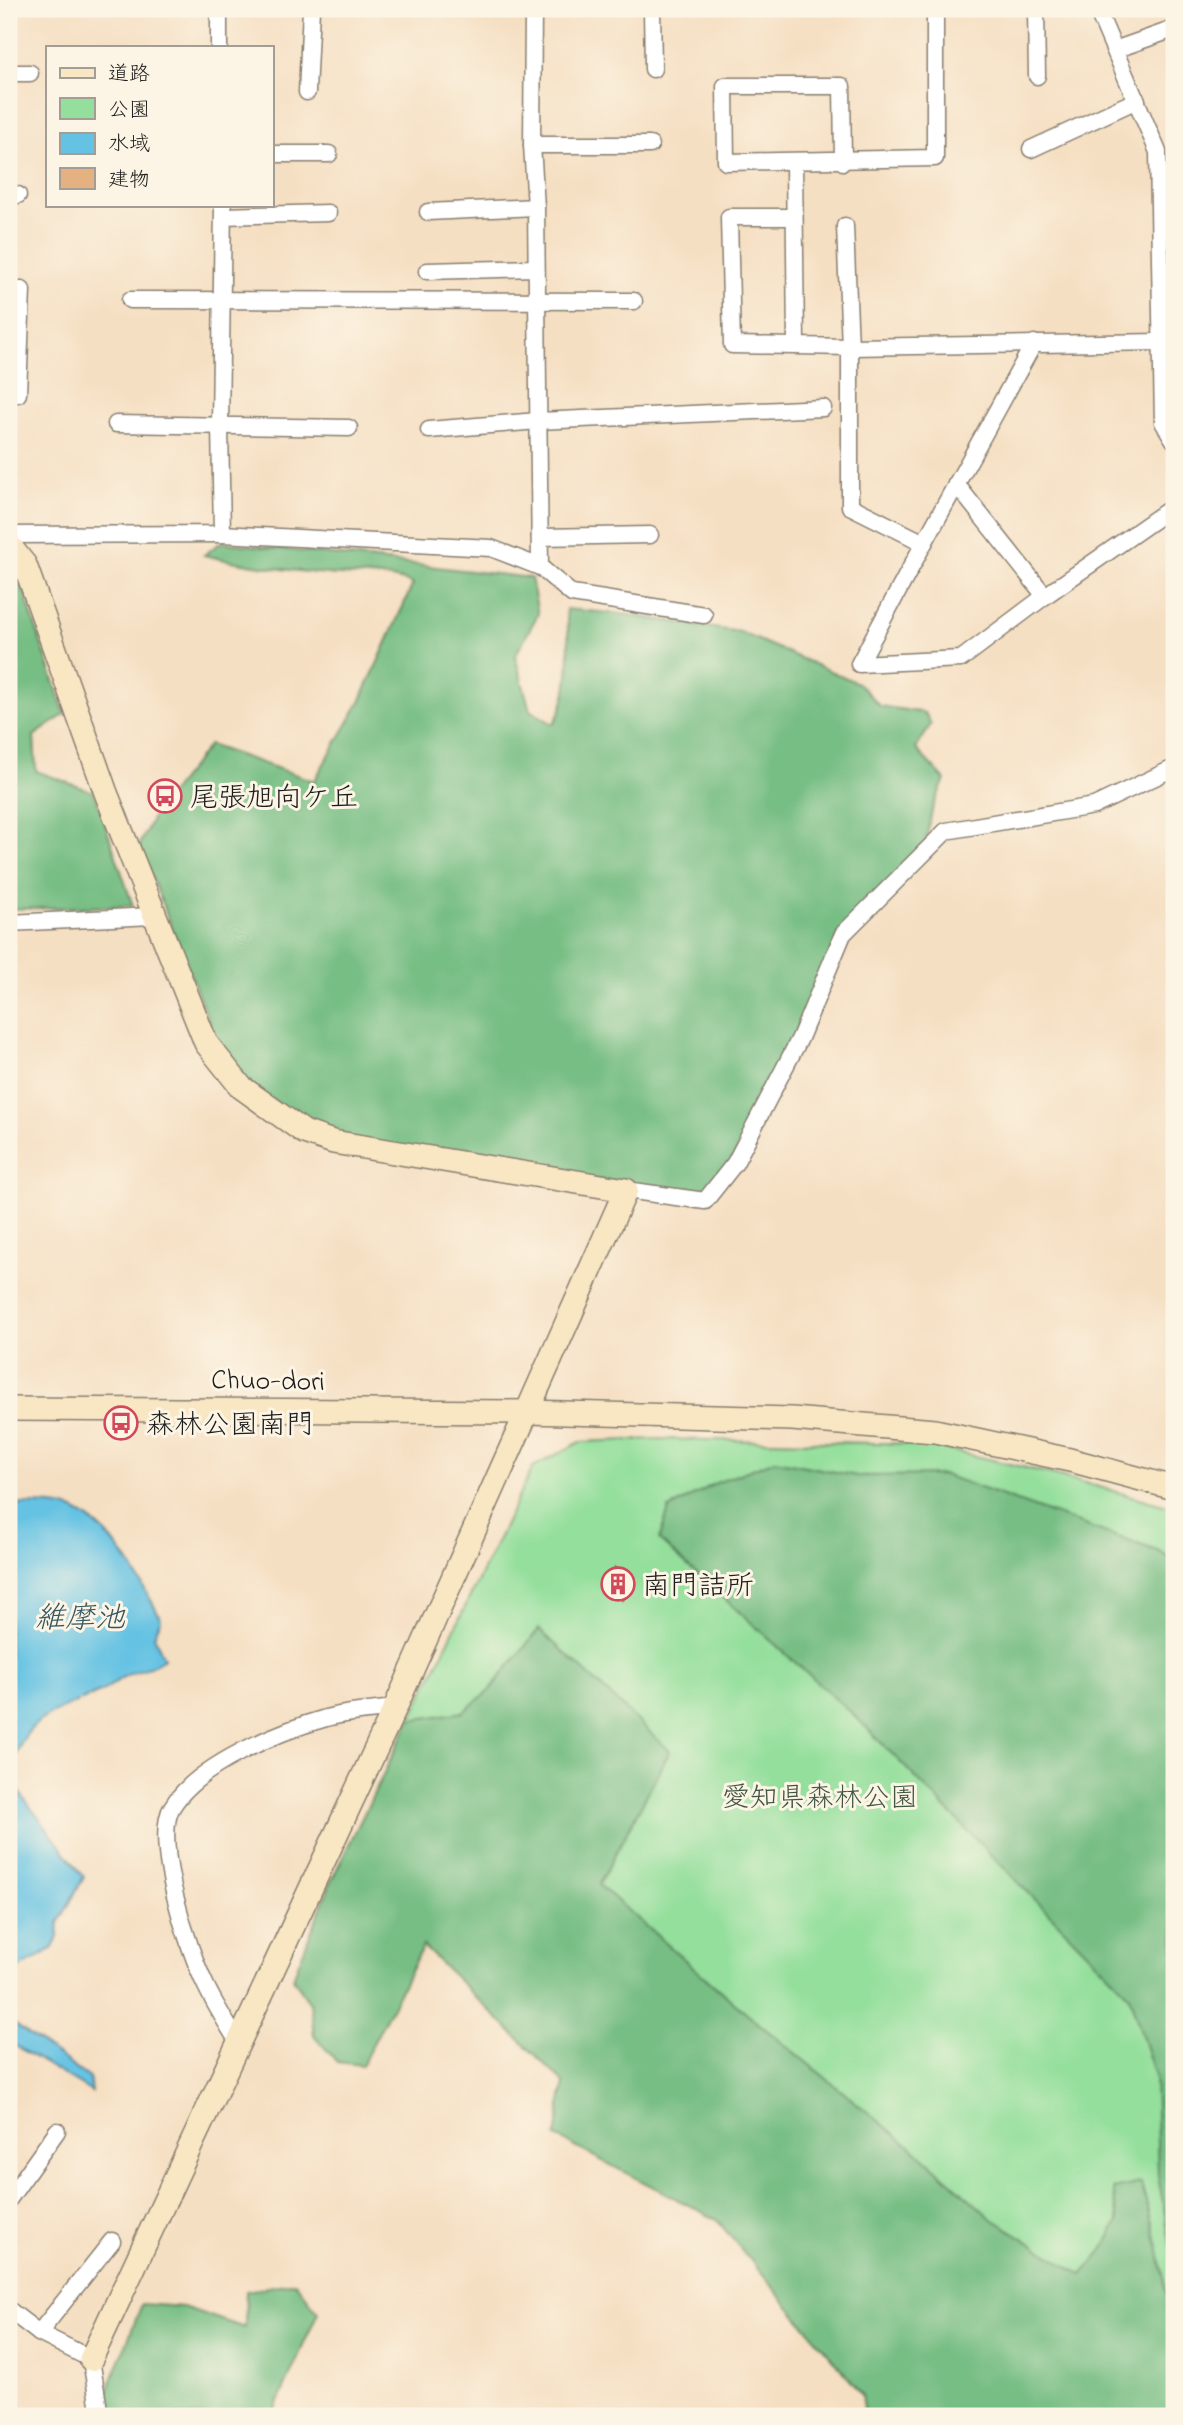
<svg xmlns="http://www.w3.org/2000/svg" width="1183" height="2425" font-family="'Indie Flower','Klee One',sans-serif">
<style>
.green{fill:#94df9c;stroke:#587e5c;stroke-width:2}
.forest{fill:#77be84;stroke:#4a6d50;stroke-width:2}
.water{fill:#65c2e3;stroke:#406f80;stroke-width:2}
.building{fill:#e5b180}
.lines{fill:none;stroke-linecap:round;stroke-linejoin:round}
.street-casing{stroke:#887e6f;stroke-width:19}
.secondary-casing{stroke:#887e6f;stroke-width:26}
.street{stroke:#fff;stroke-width:16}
.secondary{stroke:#f9e7c3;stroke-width:23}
.labels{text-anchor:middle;stroke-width:6;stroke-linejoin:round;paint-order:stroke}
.poi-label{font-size:28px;fill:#1c1c1c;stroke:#fcf5e5;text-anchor:start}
.street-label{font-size:28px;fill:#1c1c1c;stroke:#fcf5e5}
.park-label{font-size:28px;fill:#405642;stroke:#fcf5e5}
.water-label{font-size:30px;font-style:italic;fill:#365662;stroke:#fcf5e5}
</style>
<rect width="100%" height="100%" fill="#fcf5e5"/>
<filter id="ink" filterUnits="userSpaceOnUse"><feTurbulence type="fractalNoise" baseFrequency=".0143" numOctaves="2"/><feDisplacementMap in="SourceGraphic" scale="14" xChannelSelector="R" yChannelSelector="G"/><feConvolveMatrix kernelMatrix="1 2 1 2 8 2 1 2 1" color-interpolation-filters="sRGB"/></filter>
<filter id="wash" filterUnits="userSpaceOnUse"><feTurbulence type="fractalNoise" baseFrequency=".00686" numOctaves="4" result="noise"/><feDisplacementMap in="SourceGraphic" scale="28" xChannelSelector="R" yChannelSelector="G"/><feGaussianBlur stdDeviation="1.57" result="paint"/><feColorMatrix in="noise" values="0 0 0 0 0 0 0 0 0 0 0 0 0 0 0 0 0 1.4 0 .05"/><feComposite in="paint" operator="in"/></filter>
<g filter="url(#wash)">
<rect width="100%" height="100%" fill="#f5dfc2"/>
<polygon class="green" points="656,1439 924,1444 1056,1475 1174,1508 1174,2416 436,1877 333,1879 533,1467 580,1442"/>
<g class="forest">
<path d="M221 542 531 578 538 614 515 656 530 710 553 724C573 697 570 642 566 609L622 614 740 632 858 683 880 706 925 713 931 724 916 749 945 780 933 806 925 845 840 934 795 1037 732 1161 703 1196 334 1140 248 1083 216 1039 139 845 155 813 209 745 314 781 360 702 413 584C385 573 356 577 327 574 285 570 245 565 204 555Z"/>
<polygon points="9,560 17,571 65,714 34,736 36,771 94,792 133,906 9,909"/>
<polygon points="775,1460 857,1476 944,1475 1160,1552 1174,1561 1174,2263 1158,2176 1155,2076 1129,1995 856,1717 659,1540 669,1509 716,1483"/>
<polygon points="539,1629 670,1751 599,1885 747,2014 923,2157 991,2218 1082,2275 1103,2250 1118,2221 1113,2189 1141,2183 1158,2245 1174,2334 1174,2416 865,2416 862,2394 716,2219 556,2137 564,2083 423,1946 362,2065 337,2062 314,2035 310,2003 293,1978 332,1879 410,1720 463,1712 489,1691"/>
<polygon points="295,2282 318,2312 272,2416 113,2416 107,2393 142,2304 183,2307 245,2328 246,2291"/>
</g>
<g class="water">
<path d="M9 1504C28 1505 56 1502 74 1510 116 1530 140 1580 161 1619L154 1636 164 1658C151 1669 140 1669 125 1676 117 1680 110 1687 102 1691 49 1716 24 1714 9 1778Z"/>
<polygon points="9,1779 84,1877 59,1922 58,1937 53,1948 9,1974"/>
<polygon points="9,2020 90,2079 92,2092 9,2042"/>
</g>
<g id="blocks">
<polygon class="building" points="615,1567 635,1583 622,1600 601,1584"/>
</g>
</g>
<g filter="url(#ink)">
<use href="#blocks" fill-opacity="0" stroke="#887e6f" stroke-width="2"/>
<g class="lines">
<defs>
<g id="street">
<polyline points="219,9 219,47"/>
<polyline points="533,9 532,145 536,207 540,567"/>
<polyline points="652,9 653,69"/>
<polyline points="1036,9 1037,76"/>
<polyline points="1097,9 1158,152 1163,422 1174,440"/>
<polyline points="1117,49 1174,29"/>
<polyline points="9,73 30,73"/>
<polyline points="307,92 311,9"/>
<polyline points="532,145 650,145"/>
<polyline points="1031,149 1137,100"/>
<polyline points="271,154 329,154"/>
<polyline points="794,162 796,345"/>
<polyline points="843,162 842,86 725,86 726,162 935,158 935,9"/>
<polyline points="9,196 18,195"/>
<polyline points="428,212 536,207"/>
<polyline points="224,216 328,213"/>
<polyline points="793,217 729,217 732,345 850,347 1162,342"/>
<polyline points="845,226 850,347 850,506 924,543 1034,343"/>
<polyline points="427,271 535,268"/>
<polyline points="9,290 22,290 18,394 9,394"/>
<polyline points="130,300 634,301"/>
<polyline points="116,424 349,428"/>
<polyline points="429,430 538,421 823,408"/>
<polyline points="222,534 491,548 540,567 572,594 704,615"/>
<polyline points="9,535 222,534 220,426 223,205"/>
<polyline points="540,537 650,535"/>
<polyline points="924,543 859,664 961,659 1045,596 956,484"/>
<polyline points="1045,596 1174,506"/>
<polyline points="9,923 153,916"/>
<polyline points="626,1190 705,1201 735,1163 800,1038 843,934 946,831 1094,806 1174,768"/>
<path d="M238 2042C227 2024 215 2005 206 1986 189 1952 152 1841 172 1807 197 1765 280 1731 326 1718 348 1712 372 1711 395 1708"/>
<polyline points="9,2199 57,2131"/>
<polyline points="9,2310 39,2333 91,2359 100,2416"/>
<polyline points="39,2333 112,2241"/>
</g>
<g id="secondary">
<polyline points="9,545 25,565 106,793 206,1043 241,1087 304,1132 333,1142 626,1190 395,1708 91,2359"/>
<polyline points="9,1409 527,1412 792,1419 935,1431 1070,1460 1174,1488"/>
</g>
</defs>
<use href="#street" class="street-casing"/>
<use href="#secondary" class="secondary-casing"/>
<use href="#street" class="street"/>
<use href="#secondary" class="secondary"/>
</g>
</g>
<defs>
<symbol id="bus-ring" viewBox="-11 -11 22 22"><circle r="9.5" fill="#fcf5e5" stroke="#d1495b" stroke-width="1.5"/><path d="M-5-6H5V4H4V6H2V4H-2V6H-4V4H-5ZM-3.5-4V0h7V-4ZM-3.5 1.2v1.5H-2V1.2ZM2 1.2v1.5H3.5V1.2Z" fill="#d1495b"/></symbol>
<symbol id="building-ring" viewBox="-11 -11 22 22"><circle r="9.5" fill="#fcf5e5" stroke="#d1495b" stroke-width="1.5"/><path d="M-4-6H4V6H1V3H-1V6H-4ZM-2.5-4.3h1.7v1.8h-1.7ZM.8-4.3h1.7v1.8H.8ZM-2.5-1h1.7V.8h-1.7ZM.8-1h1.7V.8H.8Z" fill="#d1495b"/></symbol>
</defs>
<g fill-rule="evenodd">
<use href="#bus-ring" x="146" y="777" width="38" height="38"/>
<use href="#bus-ring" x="102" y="1404" width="38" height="38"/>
<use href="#building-ring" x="599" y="1565" width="38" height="38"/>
</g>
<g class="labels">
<g class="poi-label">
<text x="190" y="806">尾張旭向ケ丘</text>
<text x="146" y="1433">森林公園南門</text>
<text x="642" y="1594">南門詰所</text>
</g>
<g class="street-label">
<text transform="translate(268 1379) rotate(1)" y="10">Chuo-dori</text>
</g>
<g class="park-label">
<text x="820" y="1806">愛知県森林公園</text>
</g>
<g class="water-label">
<text x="80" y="1627">維摩池</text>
</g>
</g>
<rect width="1183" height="2425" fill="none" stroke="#fcf5e5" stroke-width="35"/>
<rect x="46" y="46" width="228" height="161" fill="#fcf5e5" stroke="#a29e95" stroke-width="2"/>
<rect x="60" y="68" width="35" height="10" fill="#f9e7c3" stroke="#a29e95" stroke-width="2"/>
<text x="108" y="80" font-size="21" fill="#1c1c1c">道路</text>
<rect x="60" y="98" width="35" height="21" fill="#94df9c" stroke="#a29e95" stroke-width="2"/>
<text x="108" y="116" font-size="21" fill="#1c1c1c">公園</text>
<rect x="60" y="133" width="35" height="21" fill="#65c2e3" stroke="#a29e95" stroke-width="2"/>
<text x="108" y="150" font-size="21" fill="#1c1c1c">水域</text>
<rect x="60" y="168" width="35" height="21" fill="#e5b180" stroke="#a29e95" stroke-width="2"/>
<text x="108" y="186" font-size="21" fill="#1c1c1c">建物</text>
</svg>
